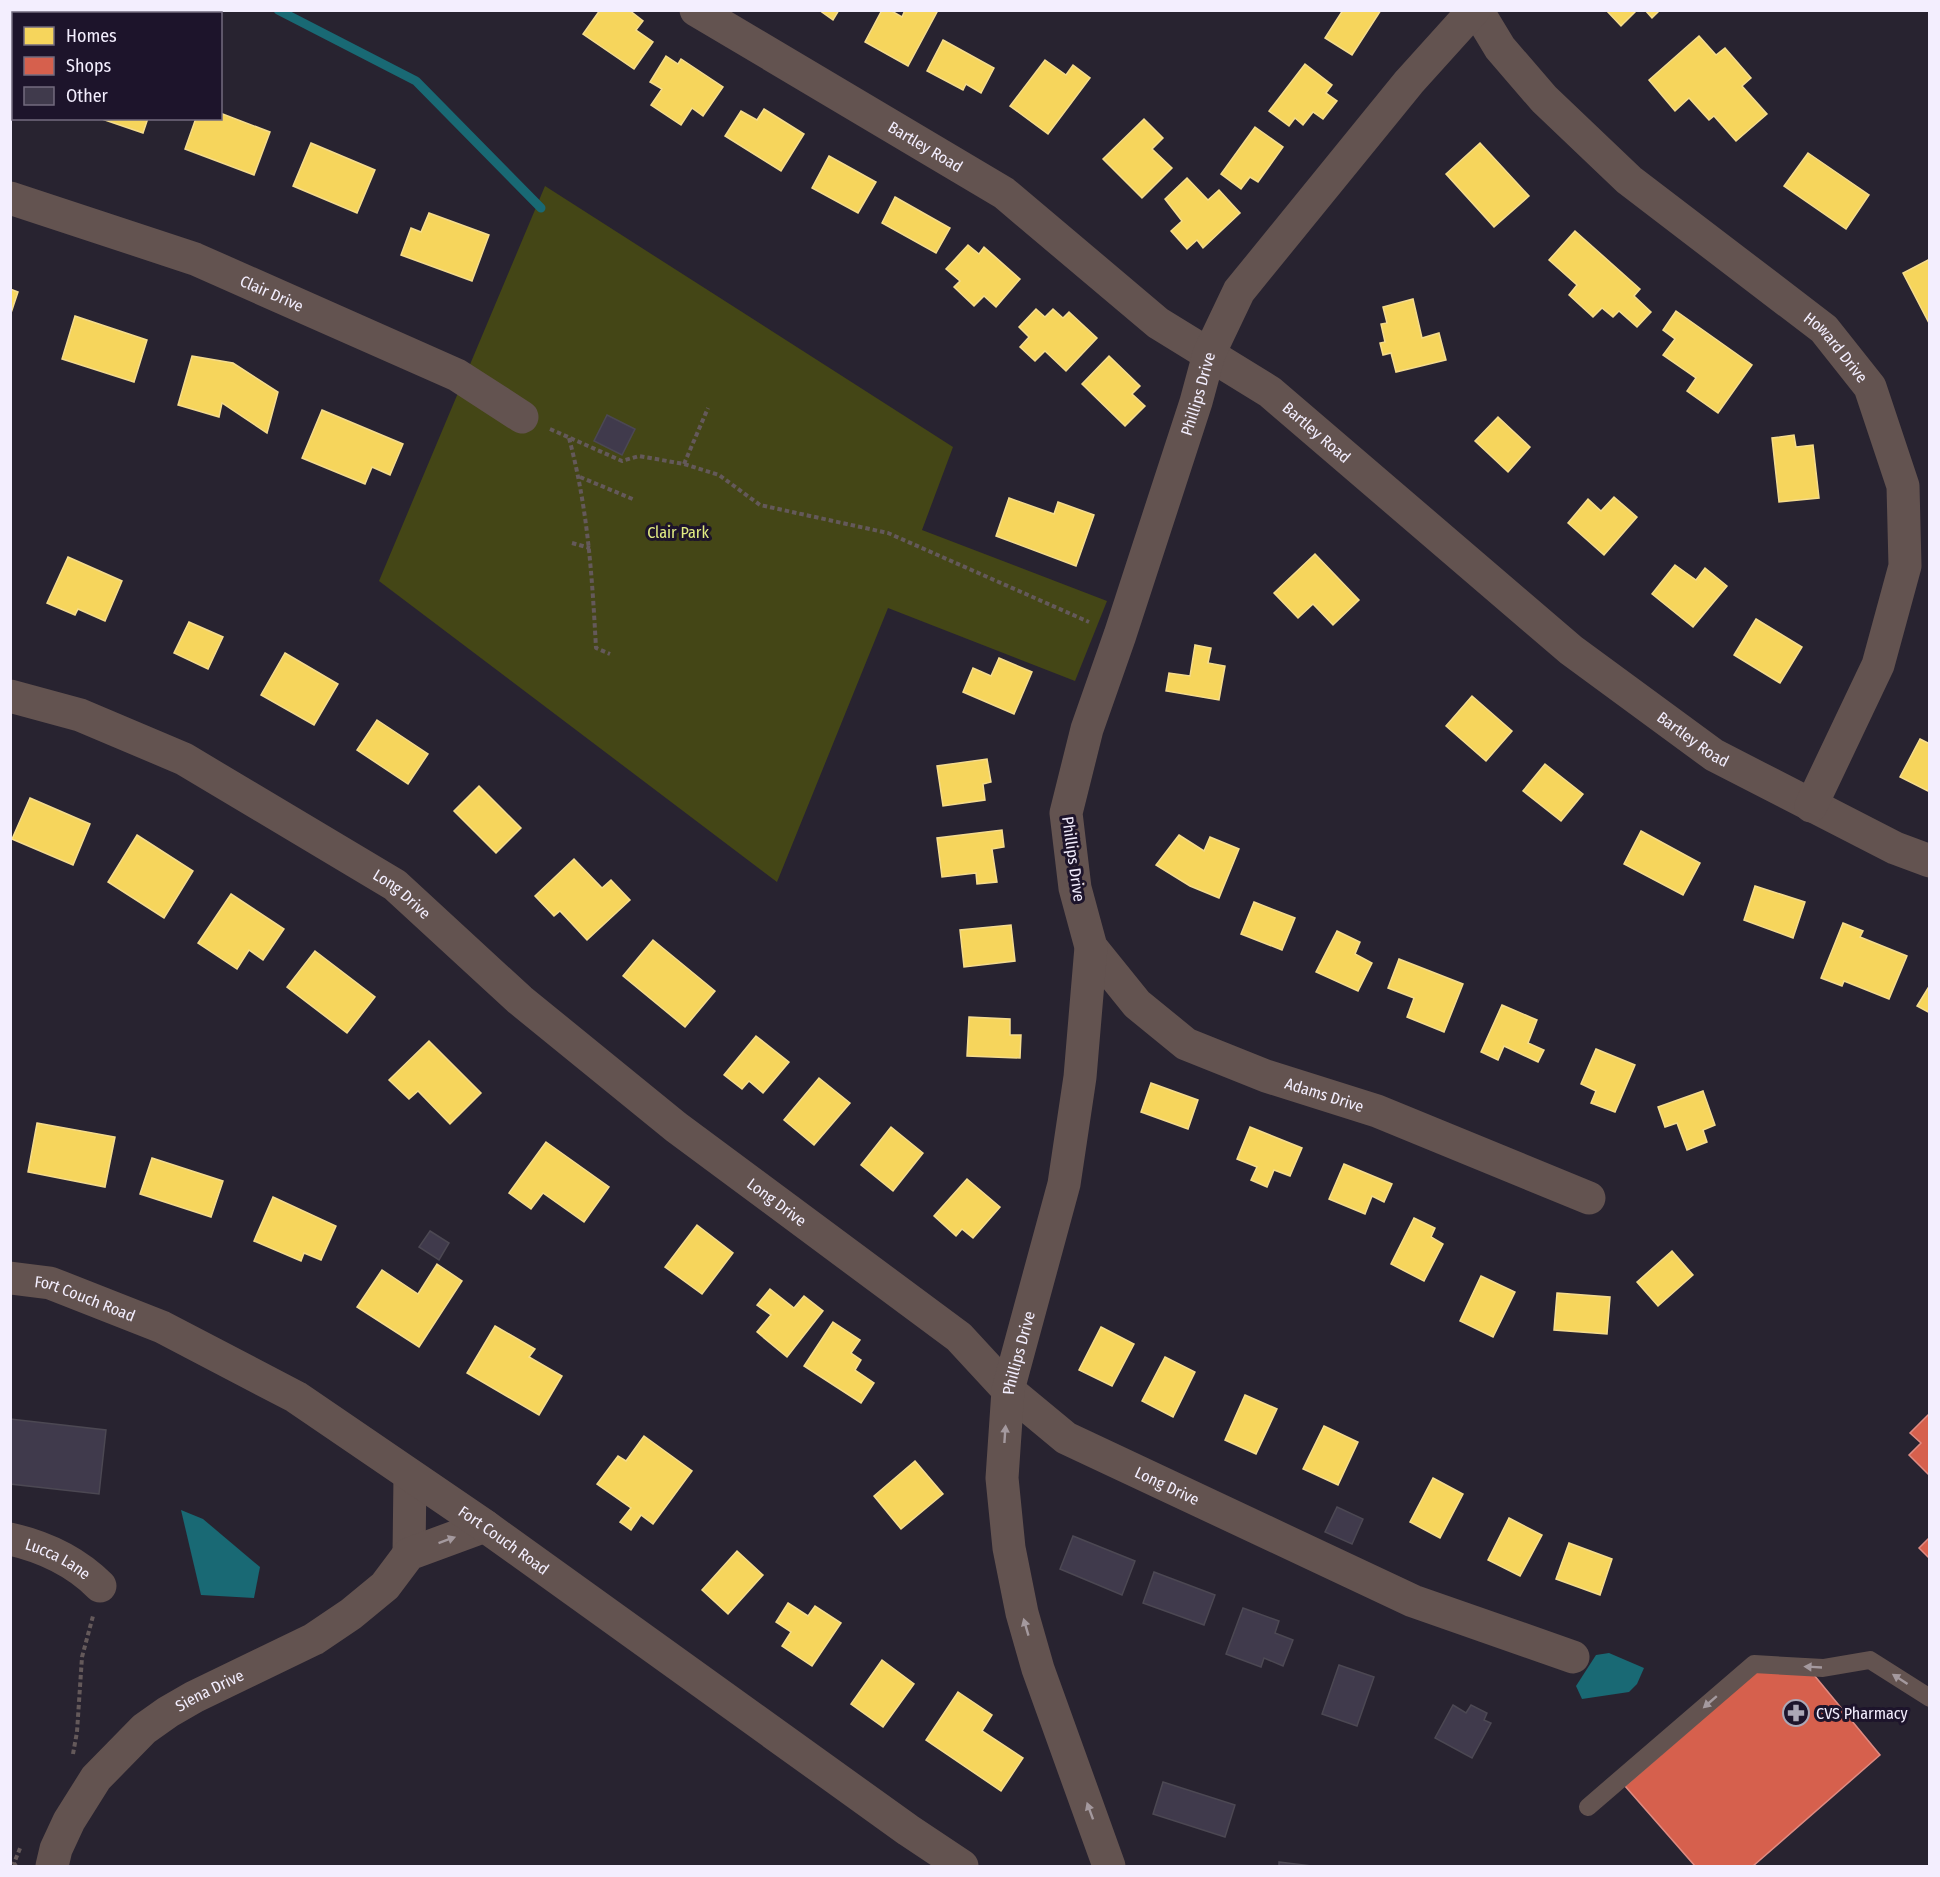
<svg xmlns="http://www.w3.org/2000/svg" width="1940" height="1877" font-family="'Fira Sans Condensed',sans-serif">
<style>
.green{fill:#444616}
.water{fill:#196974}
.homes{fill:#f6d55c;stroke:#f5dc8d;stroke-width:1.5}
.shops{fill:#d6604d;stroke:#df8b82;stroke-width:1.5}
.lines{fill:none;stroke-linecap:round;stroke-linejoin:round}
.stream{stroke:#196974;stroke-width:9}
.building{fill:#403a4c;stroke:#4c4853;stroke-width:1.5}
.path{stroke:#64595a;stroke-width:4;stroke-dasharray:4.5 3;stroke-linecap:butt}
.service{stroke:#635350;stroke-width:18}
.minor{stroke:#635350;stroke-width:33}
.tertiary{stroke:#635350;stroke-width:33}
.oneway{fill:#a4999e}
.labels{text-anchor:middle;stroke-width:6;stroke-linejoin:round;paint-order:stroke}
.street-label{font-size:16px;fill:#f3eefe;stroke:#1d142b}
.park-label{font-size:16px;fill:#e2ec83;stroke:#1d142b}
.poi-label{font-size:16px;fill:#f3eefe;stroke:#1d142b;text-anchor:start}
</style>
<rect width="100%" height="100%" fill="#282330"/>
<polygon class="green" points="545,186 953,447 922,530 1107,601 1075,681 888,608 777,882 379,581"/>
<g class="water">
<polygon points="181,1510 203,1519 260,1567 254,1598 201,1595"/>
<polygon points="1609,1653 1644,1668 1637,1684 1629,1692 1582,1699 1576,1686 1596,1655"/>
</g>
<g class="homes">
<polygon points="600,10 629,10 643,21 636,30 653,42 634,69 583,34"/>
<polygon points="819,10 839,10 833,20"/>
<polygon points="882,10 890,10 902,17 905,10 934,10 937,12 908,66 865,42"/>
<polygon points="1343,10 1381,10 1352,55 1325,38"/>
<polygon points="1606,10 1637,10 1621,26"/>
<polygon points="1645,10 1660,10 1652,18"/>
<polygon points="1699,36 1716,55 1725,48 1751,78 1742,86 1767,114 1736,141 1714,116 1709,120 1689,98 1675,111 1649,80"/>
<polygon points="10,38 14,39 14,101 10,101"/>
<polygon points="943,40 994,68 981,93 966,84 963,90 927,71"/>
<polygon points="666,56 678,64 681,59 723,87 703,116 692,108 681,125 651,105 662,89 650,82"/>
<polygon points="1045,60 1066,75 1073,65 1090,78 1048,134 1010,106"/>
<polygon points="1305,64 1332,85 1326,93 1337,101 1323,119 1313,112 1303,125 1295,118 1289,126 1269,111"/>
<polygon points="764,109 804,134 781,171 725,136 741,111 757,120"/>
<polygon points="220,113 270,132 254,175 185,149 196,118 220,118"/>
<polygon points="99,118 148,118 143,133"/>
<polygon points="1144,119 1163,138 1152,149 1172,168 1142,198 1103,159"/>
<polygon points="1255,127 1283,147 1258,182 1250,177 1241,189 1221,174"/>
<polygon points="311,143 375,170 357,213 293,186"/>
<polygon points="1480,143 1529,196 1494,227 1446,174"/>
<polygon points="1808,153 1869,195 1846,229 1784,186"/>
<polygon points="829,156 876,182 858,213 812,188"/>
<polygon points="1187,178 1208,200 1219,190 1240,213 1203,248 1197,240 1187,249 1171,231 1182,221 1165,199"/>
<polygon points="895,197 950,228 936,253 882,223"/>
<polygon points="429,213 489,235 472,281 401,255 411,228 421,232"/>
<polygon points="1575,231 1640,289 1634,296 1651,312 1637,327 1619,311 1613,317 1602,308 1593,317 1569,295 1577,285 1549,260"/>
<polygon points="968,245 979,254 984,247 1020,279 996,307 984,296 974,306 954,287 960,281 946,269"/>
<polygon points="1930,259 1930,323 1929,323 1903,273"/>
<polygon points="10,289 18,292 10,316"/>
<polygon points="1413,299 1422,338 1439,333 1446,360 1396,372 1391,353 1383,355 1380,343 1385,342 1381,324 1387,323 1383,307"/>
<polygon points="1036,309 1045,317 1053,309 1063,318 1069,312 1097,338 1066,371 1045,351 1035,361 1020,347 1029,337 1019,327"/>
<polygon points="1676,311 1752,365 1718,413 1687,391 1696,378 1663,355 1675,339 1663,330"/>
<polygon points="75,316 147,340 134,382 62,359"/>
<polygon points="192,356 233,363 278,392 267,433 222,403 219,417 178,405"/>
<polygon points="1109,356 1140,386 1132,394 1145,406 1125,426 1082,384"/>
<polygon points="322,410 403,444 390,475 372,467 365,484 302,458"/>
<polygon points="1498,417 1530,447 1508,472 1475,441"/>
<polygon points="1794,435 1796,447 1813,445 1819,498 1779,502 1772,438"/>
<polygon points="1614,497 1637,517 1604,555 1568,523 1588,499 1601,511"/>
<polygon points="1009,498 1054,514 1058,502 1094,515 1076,566 996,536"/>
<polygon points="1315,554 1359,600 1333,625 1313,604 1298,618 1274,593"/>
<polygon points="68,557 122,581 105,621 78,609 75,615 47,603"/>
<polygon points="1675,565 1696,580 1705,568 1727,586 1693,627 1652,594"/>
<polygon points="1756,619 1802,647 1780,683 1734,655"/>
<polygon points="189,622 223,637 208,669 174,653"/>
<polygon points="1195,645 1211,648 1208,663 1225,666 1219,700 1166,691 1169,673 1190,676"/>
<polygon points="285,653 338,684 314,725 261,695"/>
<polygon points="999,658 1032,672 1014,714 963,692 973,668 991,676"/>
<polygon points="1472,696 1512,731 1486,761 1446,726"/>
<polygon points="377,720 428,754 408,784 357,750"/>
<polygon points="1920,739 1930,744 1930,792 1900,777"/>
<polygon points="987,759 991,782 983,784 985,800 943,806 937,766"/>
<polygon points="1545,764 1583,794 1561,821 1523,791"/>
<polygon points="479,786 521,828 496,853 454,811"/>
<polygon points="30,798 90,824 73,865 12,839"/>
<polygon points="1002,830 1004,847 992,849 997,882 977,884 976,873 942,877 937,838"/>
<polygon points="1641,831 1700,863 1683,895 1624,864"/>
<polygon points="137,835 193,871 164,918 108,882"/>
<polygon points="1179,835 1204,851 1210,837 1239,849 1219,898 1190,886 1156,865"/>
<polygon points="574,859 602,888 611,880 630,900 587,940 560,911 554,916 535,896"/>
<polygon points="1755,886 1805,902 1793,938 1744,920"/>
<polygon points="231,894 284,929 263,960 249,950 237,969 198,943"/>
<polygon points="1254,902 1295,918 1282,950 1241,934"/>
<polygon points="1843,923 1863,931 1860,937 1907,956 1889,999 1844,981 1842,986 1821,978"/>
<polygon points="1011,925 1015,961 964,967 960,930"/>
<polygon points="1337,931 1360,942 1355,954 1372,963 1358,991 1316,972"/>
<polygon points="653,940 715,991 685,1027 623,976"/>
<polygon points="315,951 375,997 347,1033 287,987"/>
<polygon points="1399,959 1463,984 1444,1032 1407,1017 1414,998 1388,988"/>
<polygon points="1930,985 1930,1013 1917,1006"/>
<polygon points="1502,1005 1537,1020 1528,1043 1544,1050 1538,1062 1504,1046 1498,1060 1481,1052"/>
<polygon points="969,1017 1010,1019 1010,1035 1021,1035 1020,1058 967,1056"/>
<polygon points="756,1036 789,1062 763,1093 749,1081 742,1089 724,1075"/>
<polygon points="429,1041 481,1093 450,1124 418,1091 409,1099 389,1080"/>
<polygon points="1596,1049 1635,1065 1615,1112 1591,1103 1596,1091 1581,1084"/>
<polygon points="819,1078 850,1103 814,1145 784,1120"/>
<polygon points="1151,1083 1198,1100 1188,1129 1141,1112"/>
<polygon points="1703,1091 1715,1125 1703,1130 1707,1142 1687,1150 1677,1123 1665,1127 1658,1107"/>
<polygon points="37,1123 115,1137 105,1187 28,1172"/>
<polygon points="891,1127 923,1153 893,1191 861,1165"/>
<polygon points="1250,1127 1302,1148 1290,1176 1274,1170 1267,1187 1251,1180 1257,1167 1237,1159"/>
<polygon points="546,1142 609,1187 584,1222 543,1193 531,1209 509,1193"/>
<polygon points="152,1158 223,1181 211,1217 140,1194"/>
<polygon points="1344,1164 1392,1184 1384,1202 1372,1196 1365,1214 1329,1199"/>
<polygon points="967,1179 1000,1207 973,1238 962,1229 956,1236 934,1216"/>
<polygon points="273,1197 336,1226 321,1260 304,1253 301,1261 254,1241"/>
<polygon points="1414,1218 1435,1228 1431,1237 1443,1244 1424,1281 1391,1264"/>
<polygon points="697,1225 733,1253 702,1294 665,1267"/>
<polygon points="1672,1251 1693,1275 1658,1306 1637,1282"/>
<polygon points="437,1264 462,1281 419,1347 357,1307 382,1270 418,1294"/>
<polygon points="1481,1276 1515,1292 1493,1337 1460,1321"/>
<polygon points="770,1289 794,1308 804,1296 823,1311 787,1357 757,1332 771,1315 757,1305"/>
<polygon points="1557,1293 1610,1297 1607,1334 1554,1330"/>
<polygon points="833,1322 860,1340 851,1353 861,1360 855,1370 874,1383 861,1403 804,1366"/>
<polygon points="495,1326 535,1349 529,1357 562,1376 539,1415 467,1373"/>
<polygon points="1101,1327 1134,1344 1112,1386 1079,1370"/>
<polygon points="1165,1357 1195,1372 1173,1417 1142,1401"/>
<polygon points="1245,1395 1277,1409 1256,1454 1225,1440"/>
<polygon points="1324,1426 1358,1442 1338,1485 1303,1469"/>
<polygon points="644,1436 692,1471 653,1524 641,1515 631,1530 620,1522 631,1508 597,1484 618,1456 626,1461"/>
<polygon points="915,1461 943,1494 901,1529 874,1496"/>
<polygon points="1433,1478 1463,1494 1440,1538 1410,1522"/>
<polygon points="1509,1518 1542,1535 1520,1576 1488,1560"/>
<polygon points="1569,1543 1612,1559 1600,1595 1556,1579"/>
<polygon points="737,1551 763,1575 728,1614 702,1590"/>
<polygon points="788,1603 808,1616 815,1606 841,1623 812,1666 782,1646 791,1632 776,1622"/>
<polygon points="882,1660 914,1684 883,1727 851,1704"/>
<polygon points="958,1692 992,1715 982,1731 1023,1758 1001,1791 926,1740"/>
</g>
<g class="shops">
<polygon points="1930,1413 1930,1476 1909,1455 1921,1443 1910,1433"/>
<polygon points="1930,1537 1930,1559 1919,1548"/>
<polygon points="1758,1670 1814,1675 1880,1755 1753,1866 1695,1866 1625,1786"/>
</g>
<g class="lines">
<polyline class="stream" points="278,10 416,81 541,208"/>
</g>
<g class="building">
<polygon points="607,415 635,429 622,455 594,441"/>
<polygon points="430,1231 449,1243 439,1260 419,1247"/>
<polygon points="10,1419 106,1430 99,1494 10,1484"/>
<polygon points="1337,1507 1363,1519 1352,1544 1325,1532"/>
<polygon points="1073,1536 1135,1561 1122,1595 1060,1569"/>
<polygon points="1154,1572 1215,1595 1204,1625 1143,1603"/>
<polygon points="1243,1608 1279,1621 1275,1633 1293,1640 1283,1666 1264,1658 1261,1667 1226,1654"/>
<polygon points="1339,1665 1374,1677 1357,1726 1322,1714"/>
<polygon points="1453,1705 1466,1713 1471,1705 1487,1713 1484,1720 1491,1723 1472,1758 1435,1738"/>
<polygon points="1163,1782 1235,1805 1225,1837 1153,1814"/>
<polygon points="1279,1862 1312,1866 1279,1866"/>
</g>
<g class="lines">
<g class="path">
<polyline points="550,429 622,461 639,456 684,464 719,475 760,505 888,533 1089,622"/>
<path d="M569 438C588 509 592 575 596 648L610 654"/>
<polyline points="684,464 708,408"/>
<polyline points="580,477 635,500"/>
<polyline points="572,543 590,548"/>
<polyline points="73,1754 77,1732 82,1657 93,1616"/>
<polyline points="16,1866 14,1863 21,1846"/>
</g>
<polyline class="service" points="1588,1807 1754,1664 1823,1668 1870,1660 1930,1698"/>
<g class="minor">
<path id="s1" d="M696 10 1004 193 1158 323 1270 392 1571 650 1714 755 1895 848 1930 861"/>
<path id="s2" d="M1477 10 1500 48 1544 99 1629 180 1824 329 1870 387 1903 486 1905 566 1878 665 1811 806"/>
<path id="s3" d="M10 198 195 259 457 375 522 417"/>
<path id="s4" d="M10 696 80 715 184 759 395 885 520 1000 676 1127 959 1337 1008 1390 1066 1438 1413 1601 1573 1657"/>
<path id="s5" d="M1091 947 1137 1004 1186 1044 1266 1076 1377 1111 1589 1198"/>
<path id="s6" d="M10 1539C45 1547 75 1561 100 1586"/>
<polyline points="409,1554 410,1476"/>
<path id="s7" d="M52 1866 56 1849 69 1821 96 1778 144 1729 168 1712 194 1697 314 1639 351 1614 385 1586 409 1554 485 1526"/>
<path id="s8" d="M1109 1866 1038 1669 1022 1613 1009 1548 1002 1478 1008 1390 1064 1184 1080 1077 1091 947 1075 888 1066 813 1087 729 1120 635 1196 402 1209 354 1239 291 1409 82 1474 10"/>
</g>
<path class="tertiary" id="s9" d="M10 1278 50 1283 162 1327 296 1397 485 1526 908 1830 962 1866"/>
</g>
<defs><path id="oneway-solid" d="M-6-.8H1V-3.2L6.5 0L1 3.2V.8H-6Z" transform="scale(1.5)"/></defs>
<g class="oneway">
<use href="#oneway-solid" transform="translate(1005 1434) rotate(-86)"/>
<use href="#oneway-solid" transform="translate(447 1540) rotate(-20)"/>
<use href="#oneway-solid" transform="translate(1026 1627) rotate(-106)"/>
<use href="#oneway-solid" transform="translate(1813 1667) rotate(-177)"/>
<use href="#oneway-solid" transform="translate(1900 1679) rotate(-147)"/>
<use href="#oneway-solid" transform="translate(1710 1702) rotate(139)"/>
<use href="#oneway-solid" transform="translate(1090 1811) rotate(-110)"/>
</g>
<defs>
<symbol id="pharmacy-ring" viewBox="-11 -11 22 22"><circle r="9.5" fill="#1d142b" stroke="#aca7b6" stroke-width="1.5"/><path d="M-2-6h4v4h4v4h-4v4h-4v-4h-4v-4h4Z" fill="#aca7b6"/></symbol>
</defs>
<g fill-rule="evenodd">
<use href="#pharmacy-ring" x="1781" y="1698" width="30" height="30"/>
</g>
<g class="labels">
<g class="street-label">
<text dy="6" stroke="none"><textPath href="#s1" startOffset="267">Bartley Road</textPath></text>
<text dy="6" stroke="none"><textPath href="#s3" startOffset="279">Clair Drive</textPath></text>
<text dy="6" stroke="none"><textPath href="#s2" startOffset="496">Howard Drive</textPath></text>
<text dy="6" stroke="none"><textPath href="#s8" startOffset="1521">Phillips Drive</textPath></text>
<text dy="6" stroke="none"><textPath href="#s1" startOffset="753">Bartley Road</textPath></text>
<text dy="6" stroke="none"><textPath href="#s1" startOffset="1239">Bartley Road</textPath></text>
<text transform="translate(1074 859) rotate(82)" y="6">Phillips Drive</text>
<text dy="6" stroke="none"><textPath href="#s4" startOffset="442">Long Drive</textPath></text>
<text dy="6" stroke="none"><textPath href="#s5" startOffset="284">Adams Drive</textPath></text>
<text dy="6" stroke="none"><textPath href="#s4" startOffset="928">Long Drive</textPath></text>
<text dy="6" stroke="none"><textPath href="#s9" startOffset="78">Fort Couch Road</textPath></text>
<text dy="6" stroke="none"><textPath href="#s8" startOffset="531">Phillips Drive</textPath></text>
<text dy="6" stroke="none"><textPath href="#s4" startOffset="1414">Long Drive</textPath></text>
<text dy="6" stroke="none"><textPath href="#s9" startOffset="564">Fort Couch Road</textPath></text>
<text dy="6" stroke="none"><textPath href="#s6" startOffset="52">Lucca Lane</textPath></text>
<text dy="6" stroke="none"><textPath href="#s7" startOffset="244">Siena Drive</textPath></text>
</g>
<g class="park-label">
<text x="678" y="538">Clair Park</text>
</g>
<g class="poi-label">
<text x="1816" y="1719">CVS Pharmacy</text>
</g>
</g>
<rect width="1940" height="1877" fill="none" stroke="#f3eefe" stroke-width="24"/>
<rect x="12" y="12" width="210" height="108" fill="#1d142b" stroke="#736b7f" stroke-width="1.5"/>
<rect x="24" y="27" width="30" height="18" fill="#f6d55c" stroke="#736b7f" stroke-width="1.5"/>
<text x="66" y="42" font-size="18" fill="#f3eefe">Homes</text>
<rect x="24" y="57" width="30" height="18" fill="#d6604d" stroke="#736b7f" stroke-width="1.5"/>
<text x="66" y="72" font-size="18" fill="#f3eefe">Shops</text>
<rect x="24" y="87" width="30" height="18" fill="#403a4c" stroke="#736b7f" stroke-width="1.5"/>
<text x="66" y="102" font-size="18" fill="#f3eefe">Other</text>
</svg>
